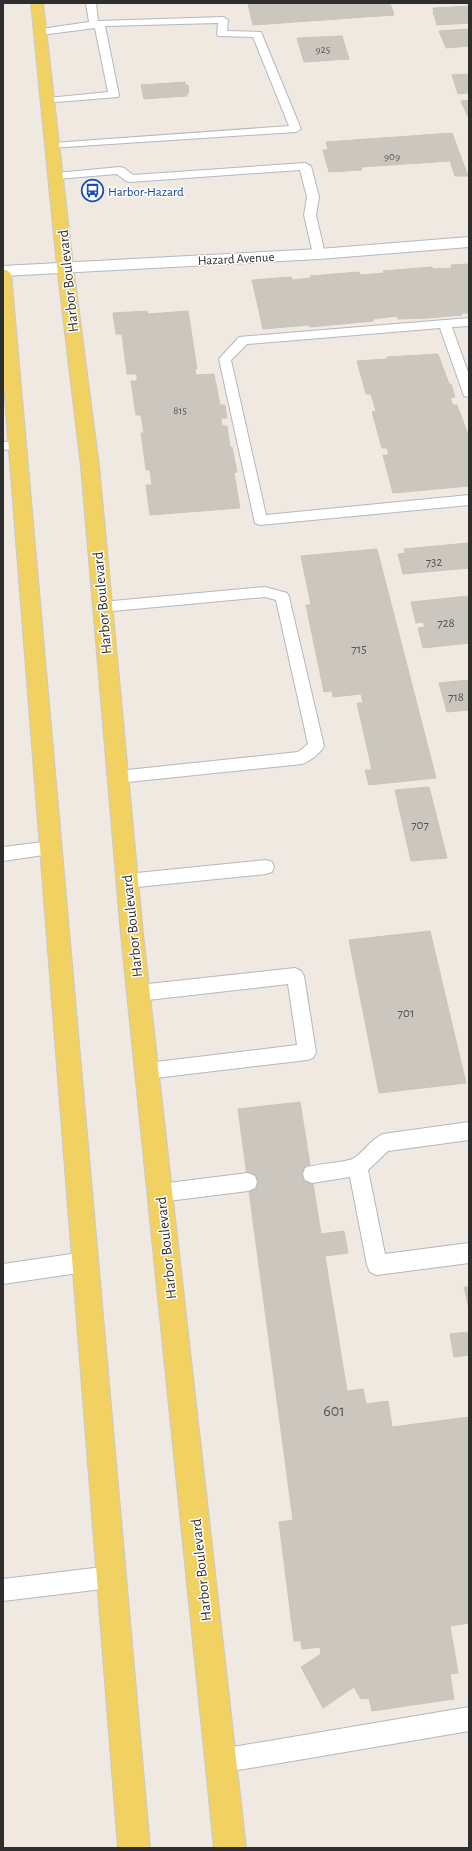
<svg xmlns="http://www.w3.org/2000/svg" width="472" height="1851" font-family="'Alegreya Sans',sans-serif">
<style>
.building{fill:#cbc7bf;stroke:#cbc5ba}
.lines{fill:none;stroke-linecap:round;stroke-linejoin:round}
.service-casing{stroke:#b4b7c1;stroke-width:2}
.tertiary-casing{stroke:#b4b7c1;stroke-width:2}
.primary-casing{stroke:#c9c9c9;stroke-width:2}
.service{fill:#fff;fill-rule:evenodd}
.tertiary{fill:#fff;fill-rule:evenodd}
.primary{fill:#f2d163;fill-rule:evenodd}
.labels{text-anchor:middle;stroke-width:3;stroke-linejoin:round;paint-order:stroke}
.far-number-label{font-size:11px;fill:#555452}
.far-transit-label{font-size:13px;fill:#164399;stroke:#fff;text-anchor:start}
.far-street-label{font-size:13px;fill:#2e2e2e;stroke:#fff}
.number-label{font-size:13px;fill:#555452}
.street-label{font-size:15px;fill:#2e2e2e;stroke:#fff}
.near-number-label{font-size:16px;fill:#555452}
</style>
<rect width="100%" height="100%" fill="#efe9e1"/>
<g class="building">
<polygon points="265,3 390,3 394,15 253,25 248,4"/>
<polygon points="469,6 469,23 437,25 433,12 434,12 433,8"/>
<polygon points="469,29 469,46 446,48 439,31"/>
<polygon points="342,36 349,59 304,62 297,38"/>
<polygon points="469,74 469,94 467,93 458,94 452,75"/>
<polygon points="185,82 185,85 188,85 189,93 187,93 187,96 144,99 141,85"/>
<polygon points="469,100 469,119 461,101"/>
<polygon points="452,133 468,176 455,176 450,161 361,167 362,170 329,172 323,150 328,150 326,142"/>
<polygon points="469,264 469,313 461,313 462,315 428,318 398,319 397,316 373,319 373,321 310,327 309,325 263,329 252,280 291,277 292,280 311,278 310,276 359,272 360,275 384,273 383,271 432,267 433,269 452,268 451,265"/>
<polygon points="147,311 148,314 188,311 197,369 195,369 196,375 214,374 220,405 225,405 227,418 221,418 222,426 227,426 230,447 232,447 237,472 234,473 240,508 150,515 146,485 152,485 150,470 146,470 141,433 144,433 141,415 136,415 131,381 137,381 137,374 127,374 122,334 116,334 113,313"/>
<polygon points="438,354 449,384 451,384 455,397 450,398 453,405 457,405 469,437 469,486 393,493 383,455 389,455 387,448 382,448 372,412 376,411 371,394 366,394 357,361 387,359 387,357"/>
<polygon points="468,543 469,568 403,574 398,554 405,553 404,549"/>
<polygon points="377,549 436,778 369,785 365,770 372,770 357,703 363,703 361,694 333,697 332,691 324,692 306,605 311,605 301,556"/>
<polygon points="469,596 469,643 423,648 418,628 425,627 423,622 416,623 411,602"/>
<polygon points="469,680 469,710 447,712 439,683"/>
<polygon points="429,787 447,858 411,861 395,790"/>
<polygon points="430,931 466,1083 379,1093 349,940"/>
<polygon points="300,1102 321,1234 344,1231 348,1253 325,1256 347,1391 363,1389 366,1404 388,1401 392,1427 469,1417 469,1623 450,1626 458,1673 450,1674 454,1699 372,1711 369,1698 361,1699 354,1687 323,1708 301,1667 321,1654 320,1647 302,1649 301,1641 294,1641 279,1522 293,1520 238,1109"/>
<polygon points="464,1287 469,1287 469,1309"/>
<polygon points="469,1332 469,1355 454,1357 450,1334"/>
</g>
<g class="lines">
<defs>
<g id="service">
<polygon points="86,3 96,3 98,21 223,17 228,20 227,31 261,32 301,129 296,132 49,148 47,146 53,143 289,126 253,37 218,36 217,34 218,23 105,26 119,95 118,97 44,103 43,101 48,98 108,92 95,28 41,35 36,32 41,29 89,22"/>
<polygon points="305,163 311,166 319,197 316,215 325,254 319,258 313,254 304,215 307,197 300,170 130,182 126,181 117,174 56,179 50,176 56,173 120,167 124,168 133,175"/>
<polygon points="469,318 469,326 452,327 469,375 469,397 464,396 463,393 440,328 247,344 231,360 266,515 469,495 469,505 260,525 255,523 219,359 239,337"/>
<polygon points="17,441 22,442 24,445 22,448 3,450 3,442"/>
<path d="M265 587 287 593 289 597 324 746C320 754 310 761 302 764L118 783 112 781 110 777 112 773 118 771 298 752 308 744 276 600 265 597 102 612 97 611 95 607 97 603 102 602Z"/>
<polygon points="51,841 57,843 59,848 57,853 3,861 3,847"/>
<polygon points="266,860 272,862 274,867 272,872 266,874 127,888 121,886 119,881 121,876 127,874"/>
<polygon points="295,968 301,971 304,976 316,1052 313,1058 307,1060 147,1079 141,1077 138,1071 141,1065 147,1063 297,1045 288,984 139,1001 133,998 130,993 133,988 139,985"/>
<path d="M469 1122V1140L388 1151 368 1170 385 1254 469 1243V1263L377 1275 370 1272 367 1265 350 1177 312 1183 305 1180 303 1174 305 1168C317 1163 347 1163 354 1158 365 1151 371 1139 383 1134Z"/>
<polygon points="248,1173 255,1176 257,1182 255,1188 248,1191 160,1202 153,1199 150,1193 153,1187 160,1184"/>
<polygon points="85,1252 92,1255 95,1262 92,1269 85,1272 3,1284 3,1264"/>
<polygon points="111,1566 119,1569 122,1577 119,1585 111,1588 3,1601 3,1579"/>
<polygon points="469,1707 469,1731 221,1773 213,1769 209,1761 213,1753 221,1749"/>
</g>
<polygon id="tertiary" points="469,237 469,247 319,259 3,276 3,266 319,249"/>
<g id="primary">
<polygon points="31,3 43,3 73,266 99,466 143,934 246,1848 214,1848 121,934 81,466 57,266"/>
<polygon points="3,269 8,271 11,274 150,1848 118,1848 3,373"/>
</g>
</defs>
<use href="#service" class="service-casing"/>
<use href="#tertiary" class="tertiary-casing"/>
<use href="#primary" class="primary-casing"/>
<use href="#service" class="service"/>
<use href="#tertiary" class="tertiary"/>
<use href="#primary" class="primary"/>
</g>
<defs>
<symbol id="bus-ring" viewBox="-11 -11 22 22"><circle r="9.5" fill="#fff" stroke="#1a4fb4" stroke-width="1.5"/><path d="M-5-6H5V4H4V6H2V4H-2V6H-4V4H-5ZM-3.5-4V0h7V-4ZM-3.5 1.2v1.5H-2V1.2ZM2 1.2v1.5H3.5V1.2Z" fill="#1a4fb4"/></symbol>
</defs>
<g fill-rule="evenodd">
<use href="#bus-ring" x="80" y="178" width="25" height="25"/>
</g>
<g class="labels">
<g class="far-number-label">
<text x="323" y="53">925</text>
<text x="392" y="160">909</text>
<text x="180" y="414">815</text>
</g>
<g class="far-transit-label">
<text x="108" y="196">Harbor-Hazard</text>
</g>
<g class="far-street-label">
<text transform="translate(236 258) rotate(-3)" y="5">Hazard Avenue</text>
</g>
<g class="number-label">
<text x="434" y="566">732</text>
<text x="446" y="627">728</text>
<text x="359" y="653">715</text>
<text x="456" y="701">718</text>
<text x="420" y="829">707</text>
<text x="406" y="1017">701</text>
</g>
<g class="street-label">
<text transform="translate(68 281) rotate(-96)" y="5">Harbor Boulevard</text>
<text transform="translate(102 603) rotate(-95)" y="5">Harbor Boulevard</text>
<text transform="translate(132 926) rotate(-96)" y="5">Harbor Boulevard</text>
<text transform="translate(166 1248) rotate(-96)" y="5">Harbor Boulevard</text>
<text transform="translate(201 1570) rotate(-96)" y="5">Harbor Boulevard</text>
</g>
<g class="near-number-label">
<text x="334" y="1416">601</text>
</g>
</g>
<rect width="472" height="1851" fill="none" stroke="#2e2e2e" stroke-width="8"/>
</svg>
